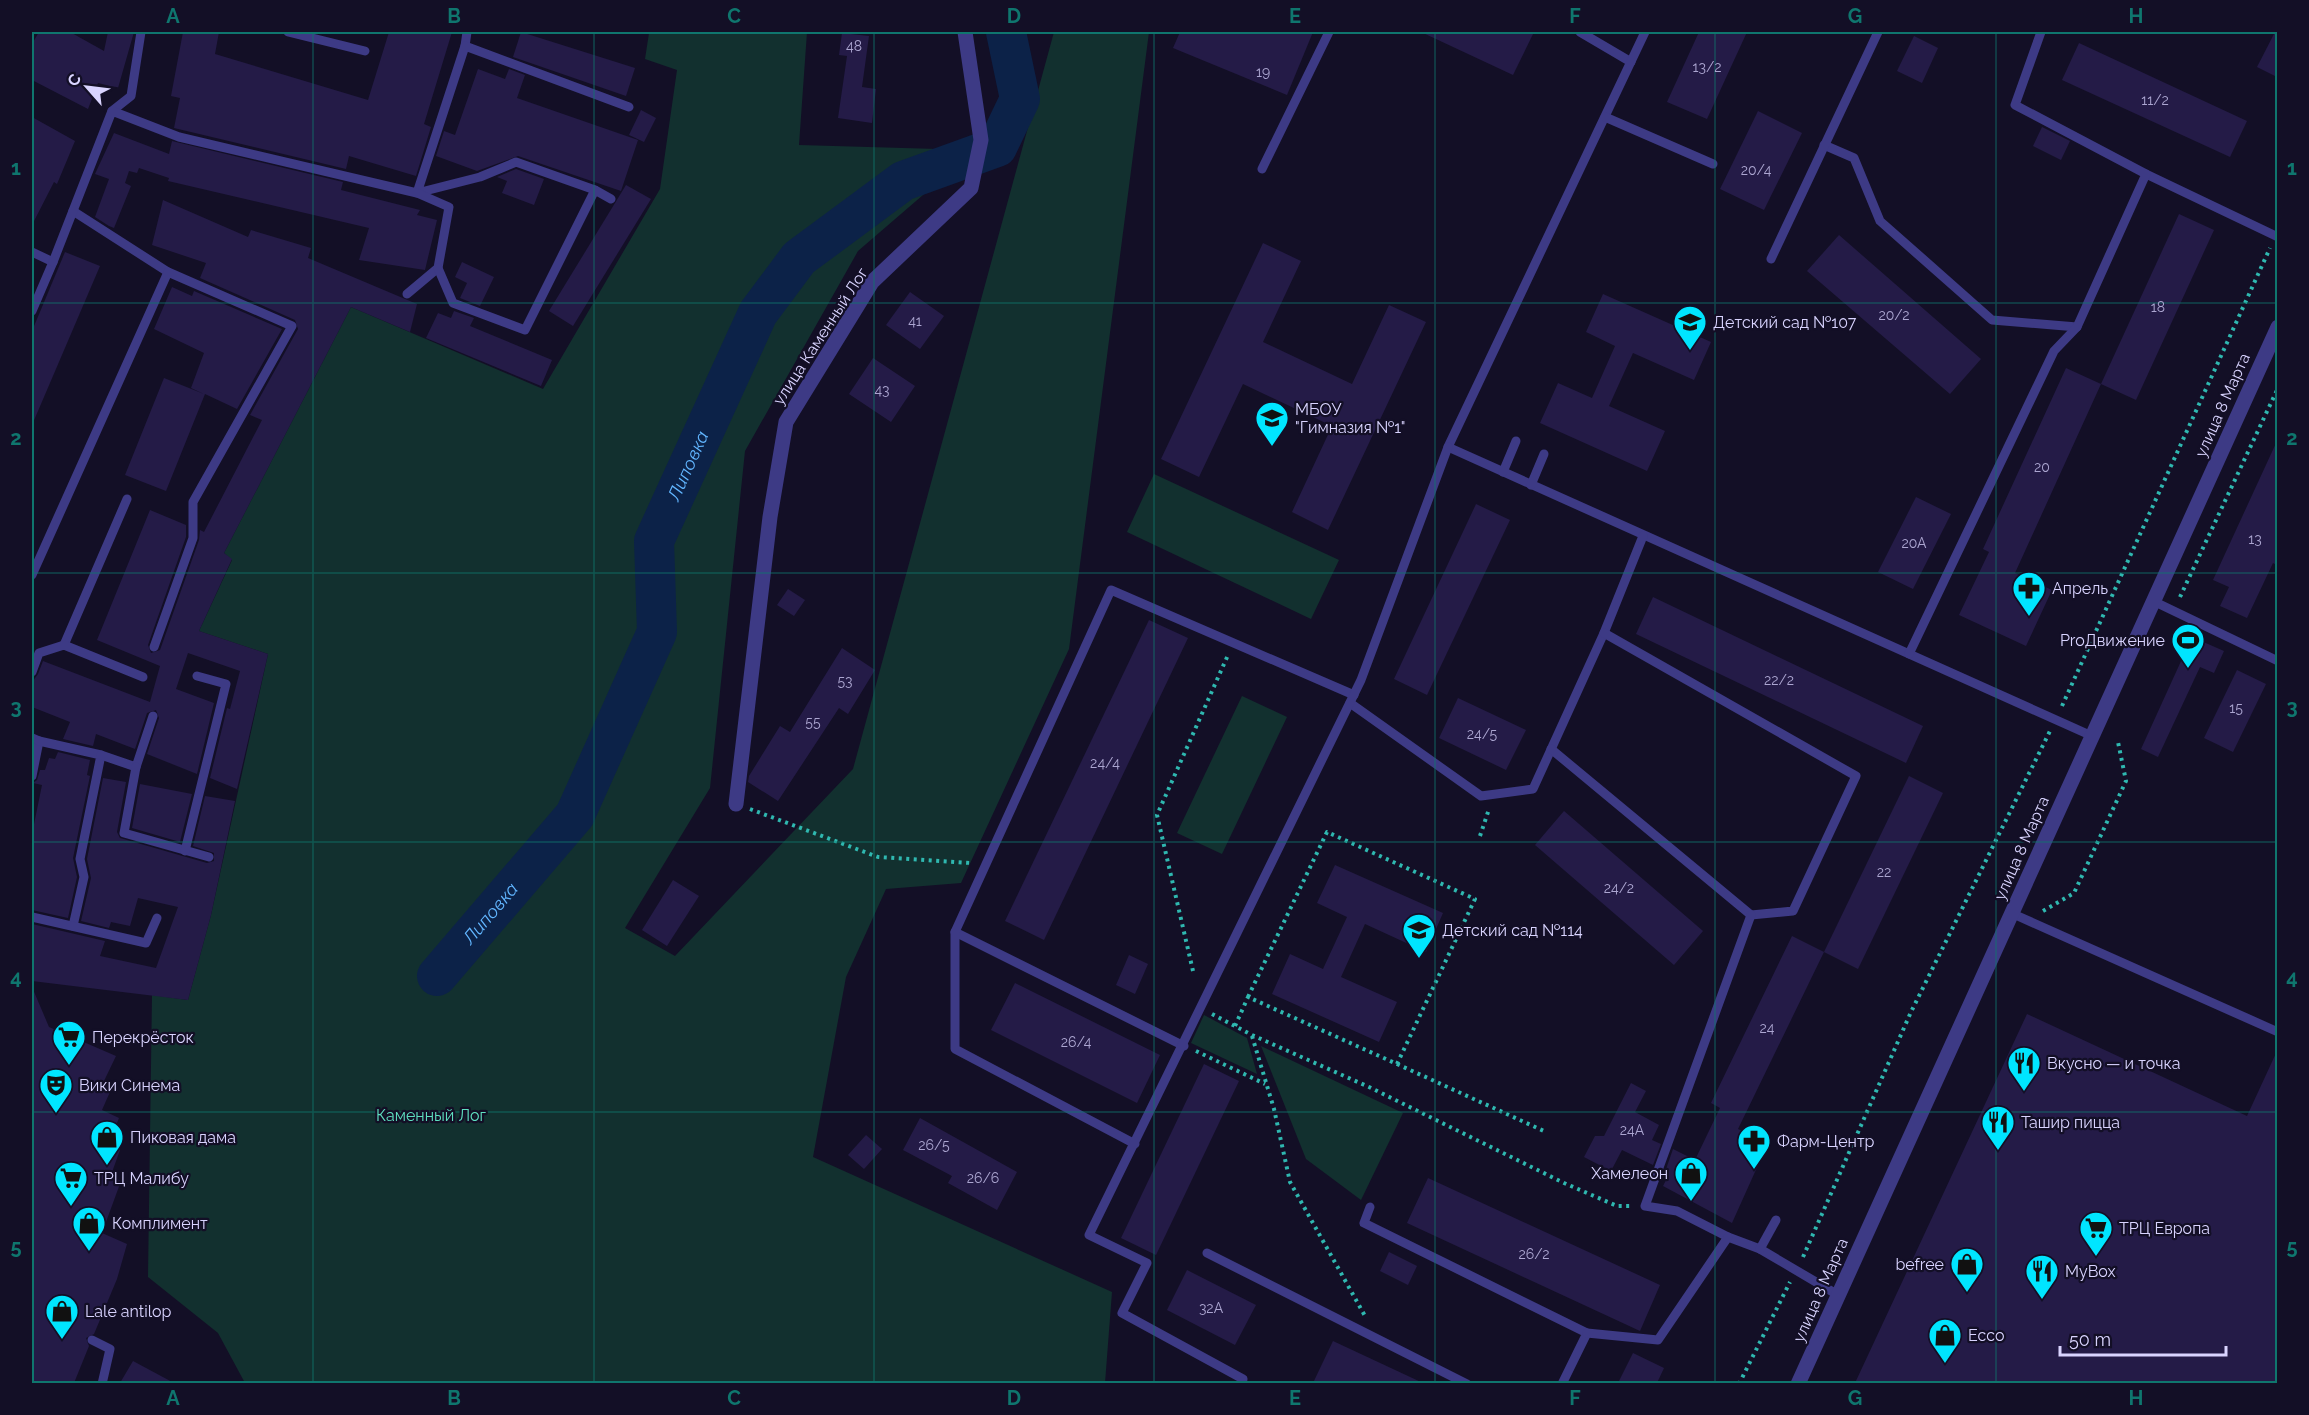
<svg xmlns="http://www.w3.org/2000/svg" width="2309" height="1415" font-family="Raleway,sans-serif">
<style>
.green{fill:#12302f}
.lines{fill:none;stroke-linecap:round;stroke-linejoin:round}
.river{stroke:#0c2248;stroke-width:40}
.building{fill:#241b47}
.path{stroke:#2fb8b0;stroke-width:4;stroke-dasharray:3 4.5;stroke-linecap:butt}
.service{stroke:#3d3a85;stroke-width:9}
.minor{stroke:#3d3a85;stroke-width:15}
.grid{fill:none;stroke:#0f766e;stroke-width:1.5;stroke-opacity:0.55}
.labels{text-anchor:middle;stroke-width:4.5;stroke-linejoin:round;paint-order:stroke}
.number-label{font-size:14px;fill:#aca6d1}
.poi-label{font-size:16px;fill:#d9d4ff;stroke:#130f26;text-anchor:start}
.street-label{font-size:16px;fill:#d9d4ff;stroke:#130f26}
.park-label{font-size:16px;fill:#5fe0c0;stroke:#130f26}
.water-label{font-size:18px;font-style:italic;fill:#62b6ff;stroke:#130f26}
.neatline{fill:none;stroke:#0f766e;stroke-width:2}
.grid-label{font-size:20px;text-anchor:middle;font-weight:bold;fill:#0f766e}
</style>
<rect width="100%" height="100%" fill="#130f26"/>
<g class="green">
<polygon points="646,32 807,32 799,145 938,149 952,170 858,251 745,451 710,788 625,928 675,956 853,769 1054,32 1149,32 1069,649 961,883 886,889 846,977 813,1157 1112,1292 1105,1383 245,1383 218,1333 148,1277 152,995 188,1000 211,915 268,654 199,631 232,560 224,553 351,307 543,389 660,189 677,70 645,59 649,33"/>
<polygon points="1154,474 1339,560 1311,619 1127,532"/>
<polygon points="1242,696 1287,717 1222,854 1177,833"/>
<polygon points="1204,1015 1247,1038 1257,1074 1191,1043"/>
<polygon points="1261,1046 1403,1113 1361,1200 1306,1159"/>
</g>
<g class="lines">
<path class="river" id="s1" d="M437 976 575 815 657 632 654 541 758 313 799 258 903 181 997 147 1020 99 1006 32"/>
</g>
<g class="building">
<polygon points="39,32 70,32 104,51 108,32 134,32 118,88 98,83 88,109 32,80 32,44"/>
<polygon points="183,32 219,32 215,54 368,100 389,32 452,32 424,124 431,127 416,176 349,156 346,169 174,128 180,98 171,96"/>
<polygon points="521,32 635,68 626,96 513,57"/>
<polygon points="1180,32 1313,32 1287,95 1173,48"/>
<polygon points="1421,32 1534,32 1513,75"/>
<polygon points="1699,32 1747,32 1707,119 1667,102"/>
<polygon points="2275,32 2277,32 2277,77 2257,67"/>
<polygon points="842,33 869,36 862,87 876,89 872,123 838,118 847,56 839,55"/>
<polygon points="1914,36 1938,48 1922,83 1897,71"/>
<polygon points="2079,43 2247,121 2230,157 2062,80"/>
<polygon points="478,69 505,79 509,69 525,75 517,98 638,140 621,191 518,156 477,171 436,156 444,131 455,135"/>
<polygon points="641,110 656,118 644,142 629,135"/>
<polygon points="1758,111 1802,133 1764,210 1720,189"/>
<polygon points="32,117 75,141 57,184 54,182 32,225"/>
<polygon points="2042,127 2070,141 2061,160 2033,146"/>
<polygon points="114,133 169,154 172,141 343,182 341,190 420,210 417,215 437,220 425,270 359,260 369,228 168,181 169,178 139,168 137,173 129,171 125,183 131,186 114,228 109,226 95,217 109,179 95,174"/>
<polygon points="516,169 544,179 534,205 502,193 507,181 497,177"/>
<polygon points="626,185 651,199 573,326 549,311"/>
<polygon points="163,200 248,237 251,230 311,248 308,258 417,304 410,332 351,307 224,553 232,559 199,631 268,654 237,789 210,778 227,708 230,709 240,671 188,653 176,689 214,703 197,774 147,754 159,718 156,710 147,713 135,749 96,734 93,746 63,739 70,722 32,707 32,682 38,674 43,661 150,702 160,666 97,640 150,510 186,525 186,537 148,645 151,653 160,650 199,540 200,530 204,532 262,420 250,415 298,329 295,320 200,278 206,263 152,245"/>
<polygon points="2179,214 2214,230 2136,400 2101,384"/>
<polygon points="1839,235 1981,359 1950,394 1807,271"/>
<polygon points="1263,243 1301,261 1263,342 1352,384 1389,305 1426,322 1328,530 1292,512 1332,426 1243,384 1199,477 1161,459"/>
<polygon points="65,252 100,266 32,425 32,331"/>
<polygon points="462,262 494,277 480,306 460,298 467,283 455,277"/>
<polygon points="172,287 192,296 194,291 282,329 237,409 205,394 166,491 125,475 164,378 204,394 191,388 204,353 154,329"/>
<polygon points="910,292 944,316 920,349 886,325"/>
<polygon points="1603,294 1711,342 1694,380 1633,353 1609,406 1665,431 1647,471 1540,423 1558,383 1592,398 1615,346 1586,332"/>
<polygon points="454,311 474,318 470,326 552,360 541,386 426,338 438,313 451,318"/>
<polygon points="873,358 915,386 891,422 849,394"/>
<polygon points="2066,368 2101,384 2015,573 2052,590 2026,646 1959,615 1989,552 1983,549"/>
<polygon points="2277,441 2277,565 2273,563 2247,618 2220,606 2229,587 2213,580"/>
<polygon points="1916,497 1951,514 1913,589 1878,572"/>
<polygon points="1476,504 1510,520 1427,695 1394,679"/>
<polygon points="788,589 805,600 794,616 777,605"/>
<polygon points="1653,597 1923,726 1906,763 1636,634"/>
<polygon points="1149,620 1188,638 1044,940 1005,921"/>
<polygon points="2192,637 2224,651 2214,673 2200,667 2158,757 2141,749"/>
<polygon points="842,648 875,670 848,714 839,708 778,801 748,782 749,776 780,726 790,732"/>
<polygon points="2237,670 2266,684 2233,752 2204,738"/>
<polygon points="1458,698 1526,730 1506,770 1439,738"/>
<polygon points="58,752 90,760 87,775 90,776 73,858 77,877 68,918 32,910 32,834 42,785 33,783 37,780 40,770 45,770 49,758 55,759"/>
<polygon points="1909,776 1943,793 1858,969 1824,952"/>
<polygon points="103,778 126,782 117,832 120,838 207,863 214,861 214,853 193,846 205,796 235,801 211,915 188,1000 32,981 32,924 105,941 100,956 156,968 178,907 138,898 130,926 111,922 109,928 81,921 91,878 87,859"/>
<polygon points="140,784 192,794 180,842 132,828"/>
<polygon points="1564,811 1703,931 1674,965 1535,845"/>
<polygon points="1335,865 1443,913 1426,952 1365,924 1341,977 1397,1002 1379,1042 1272,994 1290,954 1323,969 1347,917 1317,903"/>
<polygon points="673,880 699,896 667,946 642,930"/>
<polygon points="1792,936 1824,952 1738,1129 1768,1143 1732,1223 1663,1186 1669,1174 1665,1172 1673,1149 1695,1160 1720,1108 1711,1103"/>
<polygon points="1129,955 1148,964 1135,994 1116,985"/>
<polygon points="1015,983 1160,1055 1137,1103 991,1030"/>
<polygon points="32,987 49,1027 116,1056 104,1081 113,1085 102,1110 119,1118 108,1145 120,1150 111,1175 121,1181 102,1233 127,1244 117,1279 94,1334 86,1338 89,1346 74,1383 32,1383"/>
<polygon points="2027,1014 2247,1116 2277,1051 2277,1383 1855,1383"/>
<polygon points="1204,1064 1239,1081 1156,1255 1121,1238"/>
<polygon points="1631,1083 1646,1091 1635,1112 1659,1125 1652,1140 1661,1144 1653,1165 1622,1150 1611,1171 1584,1157 1595,1136 1604,1136"/>
<polygon points="920,1118 1017,1172 997,1210 948,1183 952,1176 903,1150"/>
<polygon points="866,1135 882,1149 864,1169 848,1155"/>
<polygon points="1428,1178 1660,1285 1640,1331 1407,1223"/>
<polygon points="1389,1252 1417,1266 1408,1285 1380,1271"/>
<polygon points="1187,1270 1256,1305 1235,1345 1167,1310"/>
<polygon points="1333,1341 1423,1383 1313,1383"/>
<polygon points="1633,1353 1664,1368 1657,1383 1618,1383"/>
<polygon points="133,1361 174,1383 120,1383"/>
</g>
<g class="lines">
<g class="path">
<polyline points="2180,597 2278,388"/>
<polyline points="2062,706 2270,248"/>
<polyline points="750,809 878,857 971,863"/>
<polyline points="1480,836 1489,809"/>
<polyline points="2043,911 2074,893 2126,781 2118,742"/>
<polyline points="1193,971 1157,815 1228,655"/>
<polyline points="1212,1014 1252,1035 1369,1087 1564,1183 1617,1206 1633,1206"/>
<polyline points="1235,1026 1248,997 1397,1064 1475,899 1327,832 1248,997"/>
<polyline points="1252,1036 1274,1109 1290,1182 1365,1316"/>
<polyline points="1196,1051 1265,1084"/>
<polyline points="1397,1064 1544,1131"/>
<polyline points="1803,1257 1911,1012 2050,731"/>
<polyline points="1739,1384 1790,1282"/>
</g>
<g class="service">
<polyline points="288,32 365,51"/>
<polyline points="1580,32 1631,62"/>
<polyline points="1645,32 1448,447 2092,736"/>
<polyline points="465,46 467,32"/>
<polyline points="112,111 131,96 141,32"/>
<polyline points="1605,117 1713,164"/>
<polyline points="1824,145 1854,158 1880,221 1992,320 2077,327"/>
<polyline points="1262,169 1329,32"/>
<polyline points="2146,174 2278,237"/>
<polyline points="595,190 516,162 480,177 417,193 465,46 629,107"/>
<polyline points="73,211 168,272"/>
<polyline points="32,252 53,262 32,311"/>
<polyline points="1771,259 1878,32"/>
<polyline points="53,262 112,111 179,137 417,193 449,207 438,268 407,294"/>
<polyline points="438,268 453,303 525,330 595,190 611,199"/>
<polyline points="1503,472 1516,441"/>
<polyline points="1531,485 1544,454"/>
<polyline points="32,575 168,272 292,326 193,502 193,538 154,647"/>
<polyline points="2153,601 2278,661"/>
<polyline points="64,645 127,499"/>
<polyline points="1909,654 2054,351 2077,327 2146,174 2015,105 2041,32"/>
<polyline points="32,672 39,653 64,645 143,677"/>
<polyline points="1350,703 1481,796 1533,789 1604,633 1643,536"/>
<polyline points="32,738 39,741 32,776"/>
<polyline points="39,741 101,755 80,859 84,877 73,926"/>
<polyline points="1551,749 1751,915 1793,911 1856,776 1604,633"/>
<polyline points="101,755 136,767 153,716"/>
<polyline points="136,767 124,833 209,857"/>
<polyline points="185,851 226,684 197,676"/>
<polyline points="2011,913 2278,1032"/>
<polyline points="1751,915 1645,1206 1677,1211 1728,1237 1760,1249 1838,1295"/>
<polyline points="32,917 146,943 157,918"/>
<polyline points="955,932 1184,1046"/>
<polyline points="1135,1144 955,1049 955,932 1111,590 1354,695"/>
<polyline points="1370,1207 1364,1223 1587,1333 1562,1384"/>
<polyline points="1760,1249 1776,1220"/>
<polyline points="1207,1253 1467,1384"/>
<polyline points="1587,1333 1658,1340 1728,1237"/>
<polyline points="92,1340 110,1349 102,1384"/>
<polyline points="1242,1384 1243,1379 1122,1313 1147,1263 1089,1235 1361,680 1448,447"/>
</g>
<g class="minor">
<polyline points="736,804 770,517 786,422 872,282 971,188 981,140 965,32"/>
<polyline points="1798,1384 2278,327"/>
</g>
</g>
<path class="grid" d="M313 32V1384M594 32V1384M874 32V1384M1154 32V1384M1435 32V1384M1715 32V1384M1996 32V1384M32 303H2278M32 573H2278M32 842H2278M32 1112H2278"/>
<defs>
<symbol id="school-pin" viewBox="-11 -11 22 30"><path d="M0 17L-7.5 6A9.5 9.5 0 1 1 7.5 6Z" fill="#00e5ff" stroke="#130f26"/><path d="M0-5L7-2L0 1L-7-2ZM-4 1L0 2.5L4 1V4Q0 6-4 4Z" fill="#111"/></symbol>
<symbol id="pharmacy-pin" viewBox="-11 -11 22 30"><path d="M0 17L-7.5 6A9.5 9.5 0 1 1 7.5 6Z" fill="#00e5ff" stroke="#130f26"/><path d="M-2-6h4v4h4v4h-4v4h-4v-4h-4v-4h4Z" fill="#111"/></symbol>
<symbol id="stadium-pin" viewBox="-11 -11 22 30"><path d="M0 17L-7.5 6A9.5 9.5 0 1 1 7.5 6Z" fill="#00e5ff" stroke="#130f26"/><path d="M0-5a6.5 5 0 1 0 0 10a6.5 5 0 1 0 0-10ZM-3.5-1.8h7v3.6h-7Z" fill="#111"/></symbol>
<symbol id="supermarket-pin" viewBox="-11 -11 22 30"><path d="M0 17L-7.5 6A9.5 9.5 0 1 1 7.5 6Z" fill="#00e5ff" stroke="#130f26"/><path d="M-6-5.5h2.5l.6 2H6L4.5 2H-2.5L-4.4-4H-6ZM-1.5 3.2a1.3 1.3 0 1 0 .1 0ZM3 3.2a1.3 1.3 0 1 0 .1 0Z" fill="#111"/></symbol>
<symbol id="restaurant-pin" viewBox="-11 -11 22 30"><path d="M0 17L-7.5 6A9.5 9.5 0 1 1 7.5 6Z" fill="#00e5ff" stroke="#130f26"/><path d="M-5-6h1v4h1v-4h1v4h1v-4h1v5L-1.5 .5V6h-2V.5L-5-1ZM5-6V6H3V1.5H1.5Q1.5-4 5-6Z" fill="#111"/></symbol>
<symbol id="theatre-pin" viewBox="-11 -11 22 30"><path d="M0 17L-7.5 6A9.5 9.5 0 1 1 7.5 6Z" fill="#00e5ff" stroke="#130f26"/><path d="M-5-5.5Q0-4 5-5.5V0Q5 5 0 6Q-5 5-5 0ZM-3.3-2.5H-1v1.5H-3.3ZM1-2.5H3.3v1.5H1ZM-2.8 1Q0 5.5 2.8 1Z" fill="#111"/></symbol>
<symbol id="shop-pin" viewBox="-11 -11 22 30"><path d="M0 17L-7.5 6A9.5 9.5 0 1 1 7.5 6Z" fill="#00e5ff" stroke="#130f26"/><path d="M-5-2.5h2.3a2.7 3.5 0 0 1 5.4 0H5L5.5 6h-11ZM-1.5-2.5h3a1.5 2.3 0 0 0-3 0Z" fill="#111"/></symbol>
</defs>
<g fill-rule="evenodd">
<use href="#school-pin" x="1671" y="303" width="38" height="52"/>
<use href="#school-pin" x="1253" y="399" width="38" height="52"/>
<use href="#pharmacy-pin" x="2010" y="569" width="38" height="52"/>
<use href="#stadium-pin" x="2169" y="621" width="38" height="52"/>
<use href="#school-pin" x="1400" y="911" width="38" height="52"/>
<use href="#supermarket-pin" x="50" y="1018" width="38" height="52"/>
<use href="#restaurant-pin" x="2005" y="1044" width="38" height="52"/>
<use href="#theatre-pin" x="37" y="1066" width="38" height="52"/>
<use href="#restaurant-pin" x="1979" y="1103" width="38" height="52"/>
<use href="#shop-pin" x="88" y="1118" width="38" height="52"/>
<use href="#pharmacy-pin" x="1735" y="1122" width="38" height="52"/>
<use href="#shop-pin" x="1672" y="1154" width="38" height="52"/>
<use href="#supermarket-pin" x="52" y="1159" width="38" height="52"/>
<use href="#shop-pin" x="70" y="1204" width="38" height="52"/>
<use href="#supermarket-pin" x="2077" y="1209" width="38" height="52"/>
<use href="#shop-pin" x="1948" y="1245" width="38" height="52"/>
<use href="#restaurant-pin" x="2023" y="1252" width="38" height="52"/>
<use href="#shop-pin" x="43" y="1292" width="38" height="52"/>
<use href="#shop-pin" x="1926" y="1316" width="38" height="52"/>
</g>
<g class="labels">
<g class="number-label">
<text x="854" y="51">48</text>
<text x="1707" y="72">13/2</text>
<text x="1263" y="77">19</text>
<text x="2155" y="105">11/2</text>
<text x="1756" y="175">20/4</text>
<text x="2158" y="312">18</text>
<text x="1894" y="320">20/2</text>
<text x="915" y="326">41</text>
<text x="882" y="395">43</text>
<text x="2042" y="472">20</text>
<text x="2255" y="544">13</text>
<text x="1914" y="548">20А</text>
<text x="1779" y="685">22/2</text>
<text x="845" y="686">53</text>
<text x="2236" y="713">15</text>
<text x="813" y="727">55</text>
<text x="1482" y="739">24/5</text>
<text x="1105" y="768">24/4</text>
<text x="1884" y="877">22</text>
<text x="1619" y="893">24/2</text>
<text x="1767" y="1033">24</text>
<text x="1076" y="1047">26/4</text>
<text x="1632" y="1135">24А</text>
<text x="934" y="1150">26/5</text>
<text x="983" y="1183">26/6</text>
<text x="1534" y="1259">26/2</text>
<text x="1211" y="1313">32А</text>
</g>
<g class="poi-label">
<text x="1713" y="328">Детский сад №107</text>
<text x="1295" y="415">МБОУ<tspan x="1295" dy="18">"Гимназия №1"</tspan></text>
<text x="2052" y="594">Апрель</text>
<text x="2165" y="646" text-anchor="end">ProДвижение</text>
<text x="1442" y="936">Детский сад №114</text>
<text x="92" y="1043">Перекрёсток</text>
<text x="2047" y="1069">Вкусно — и точка</text>
<text x="79" y="1091">Вики Синема</text>
<text x="2021" y="1128">Ташир пицца</text>
<text x="130" y="1143">Пиковая дама</text>
<text x="1777" y="1147">Фарм-Центр</text>
<text x="1668" y="1179" text-anchor="end">Хамелеон</text>
<text x="94" y="1184">ТРЦ Малибу</text>
<text x="112" y="1229">Комплимент</text>
<text x="2119" y="1234">ТРЦ Европа</text>
<text x="1944" y="1270" text-anchor="end">befree</text>
<text x="2065" y="1277">MyBox</text>
<text x="85" y="1317">Lale antilop</text>
<text x="1968" y="1341">Ecco</text>
</g>
<g class="street-label">
<text transform="translate(820 336) rotate(-57)" y="6">улица Каменный Лог</text>
<text transform="translate(2222 405) rotate(-66)" y="6">улица 8 Марта</text>
<text transform="translate(2021 848) rotate(-66)" y="6">улица 8 Марта</text>
<text transform="translate(1820 1290) rotate(-66)" y="6">улица 8 Марта</text>
</g>
<g class="park-label">
<text x="431" y="1121">Каменный Лог</text>
</g>
<g class="water-label">
<text dy="6" stroke="none"><textPath href="#s1" startOffset="586">Липовка</textPath></text>
<text dy="6" stroke="none"><textPath href="#s1" startOffset="82">Липовка</textPath></text>
</g>
</g>
<rect width="2309" height="1415" fill="none" stroke="#130f26" stroke-width="66"/>
<g transform="translate(87 87) rotate(298)" stroke="#130f26" stroke-width="4.5" paint-order="stroke">
<path d="M0-4.5L10 22L0 15L-10 22Z" fill="#d9d4ff"/>
<text y="-9" font-size="16" font-weight="bold" text-anchor="middle" fill="#d9d4ff">С</text>
</g>
<path d="M2060 1346v9h166v-9" fill="none" stroke="#d9d4ff" stroke-width="3"/>
<text x="2069" y="1346" font-size="18" fill="#d9d4ff" stroke="#130f26" stroke-width="4.5" paint-order="stroke">50 m</text>
<rect x="33" y="33" width="2243" height="1349" class="neatline"/>
<g class="grid-label">
<text x="173" y="23">A</text>
<text x="454" y="23">B</text>
<text x="734" y="23">C</text>
<text x="1014" y="23">D</text>
<text x="1295" y="23">E</text>
<text x="1575" y="23">F</text>
<text x="1855" y="23">G</text>
<text x="2136" y="23">H</text>
<text x="16" y="175">1</text>
<text x="2292" y="175">1</text>
<text x="16" y="445">2</text>
<text x="2292" y="445">2</text>
<text x="16" y="714">3</text>
<text x="2292" y="714">3</text>
<text x="16" y="984">4</text>
<text x="2292" y="984">4</text>
<text x="16" y="1254">5</text>
<text x="2292" y="1254">5</text>
<text x="173" y="1405">A</text>
<text x="454" y="1405">B</text>
<text x="734" y="1405">C</text>
<text x="1014" y="1405">D</text>
<text x="1295" y="1405">E</text>
<text x="1575" y="1405">F</text>
<text x="1855" y="1405">G</text>
<text x="2136" y="1405">H</text>
</g>
</svg>
